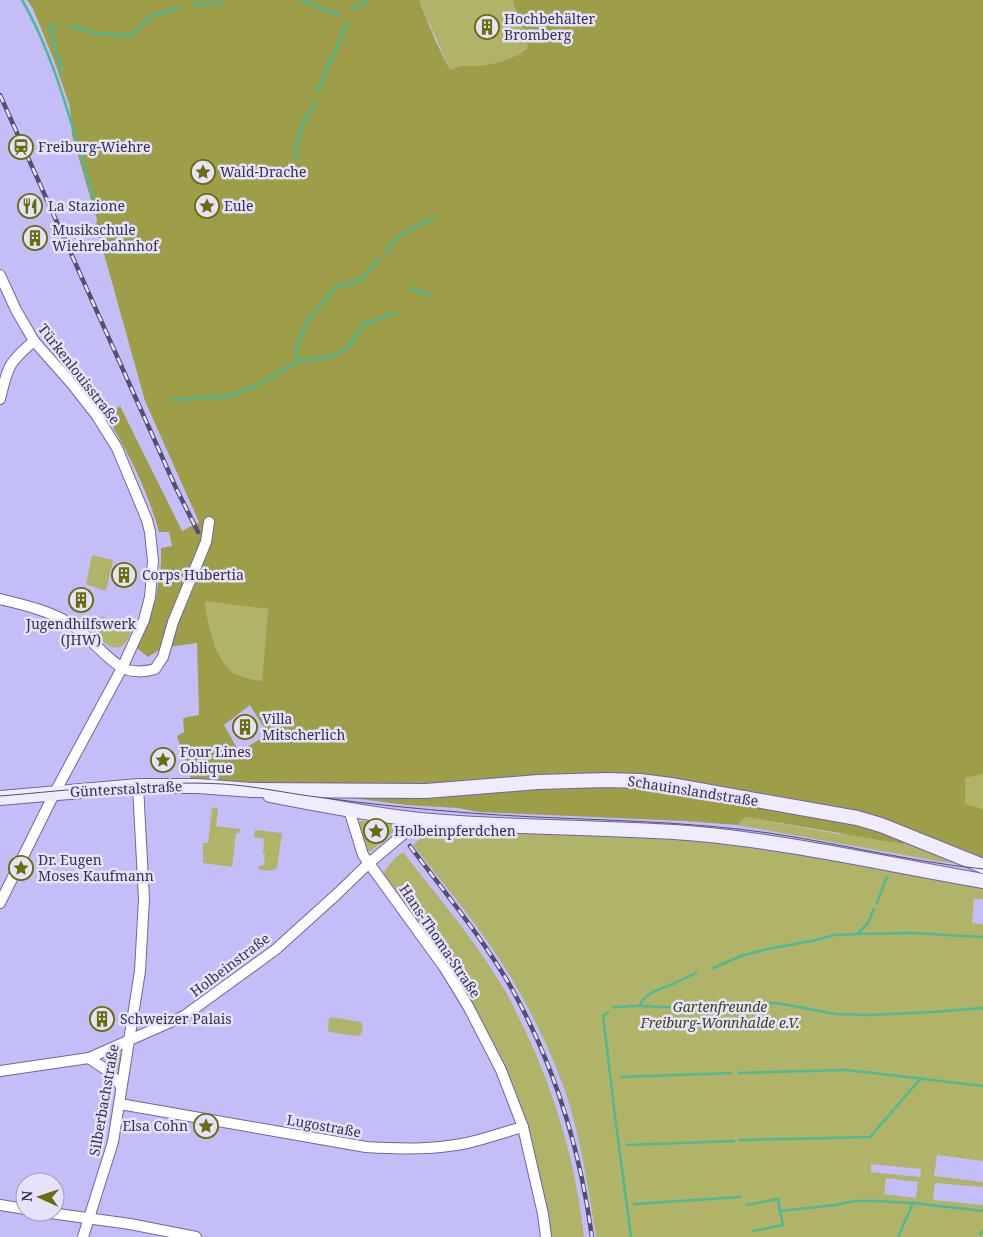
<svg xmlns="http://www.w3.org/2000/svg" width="983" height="1237" font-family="'Noto Serif',serif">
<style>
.green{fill:#b1b368;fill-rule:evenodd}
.forest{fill:#9d9e47;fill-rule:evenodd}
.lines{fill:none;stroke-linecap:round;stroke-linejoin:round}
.stream{stroke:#4eb997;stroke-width:2.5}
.street-casing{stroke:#6f64a7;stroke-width:12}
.secondary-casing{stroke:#6f64a7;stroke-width:16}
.street{stroke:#fff;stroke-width:10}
.secondary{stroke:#eeecfd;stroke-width:14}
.tram{stroke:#534e72;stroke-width:1}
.rail-casing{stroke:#534e72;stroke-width:4.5}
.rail{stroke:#e5e3fa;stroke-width:2.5;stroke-dasharray:8;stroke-linecap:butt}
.labels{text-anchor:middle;stroke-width:5;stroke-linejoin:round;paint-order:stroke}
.poi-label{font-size:14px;fill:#35314f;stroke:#e5e3fa;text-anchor:start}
.street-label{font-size:14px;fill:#35314f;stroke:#e5e3fa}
.park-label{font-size:14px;font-style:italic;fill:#42421d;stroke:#e5e3fa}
</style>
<rect width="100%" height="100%" fill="#c4bef8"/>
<g class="green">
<path d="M419 0H512L525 33 528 48C514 59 494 65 476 66 463 66 463 64 450 70Z"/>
<polygon points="92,555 113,560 106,591 86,584"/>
<path d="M205 600 268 609 262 681C252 680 241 677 232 672 214 660 207 620 205 600Z"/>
<path d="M102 616 132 630C129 636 125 645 120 647 111 651 97 638 94 630Z"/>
<polygon points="983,774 983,809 965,805 965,778"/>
<polygon points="212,808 218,808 216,826 240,829 239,833 236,833 232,867 203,863 203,843 208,843"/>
<polygon points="746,817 838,834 910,831 960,863 943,862 737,825"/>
<polygon points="361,821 399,825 400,826 371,851 367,851 363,844 359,822"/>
<path d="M442 829 699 840 783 852 983 887V899H974L972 923 983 924V1161L937 1155 934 1176 983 1182V1187L935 1183 933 1200 983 1205V1237H596C589 1192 582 1147 569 1103 556 1062 537 1023 516 986 487 935 448 890 413 845L422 837H436L441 833ZM871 1164 921 1169 920 1177 871 1172ZM886 1178 918 1182 916 1198 884 1194Z"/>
<polygon points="255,830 282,833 277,868 270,871 258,869 258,866 264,865 265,854 263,853 264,839 254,837"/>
<path d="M403 852C438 897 475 940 504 989 512 1002 518 1017 525 1030 556 1096 576 1164 584 1237H549L503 1067 386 882 384 872 394 859Z"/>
<polygon points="332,1017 361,1022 363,1026 361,1035 356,1036 329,1032 328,1029 329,1019"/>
<polygon points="118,1053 122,1054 120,1070 117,1071 104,1059"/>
</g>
<path class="forest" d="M27 0H419L436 42 450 70C463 64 464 66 477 66 494 65 514 59 528 48L525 33 512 0H983V774L965 778V804L983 809V859L910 831 903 844 746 817 737 825 685 821 479 812 458 808 407 805 305 792 192 782 177 736 184 732 183 719 187 717 199 715 197 643 162 648 148 657 137 648 156 599 161 563V548L172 546 169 532H159C148 491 129 454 107 417L120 406 182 531 199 522 145 401 96 225 97 220 72 135 70 107 54 60 33 9ZM205 601 268 609 262 681C252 680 241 677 232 672 215 660 207 621 205 601ZM250 705 268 734 239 752 224 725Z"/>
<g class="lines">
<g class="stream">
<path d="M22 0C57 60 76 142 97 208"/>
<polyline points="301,0 339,15"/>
<polyline points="193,5 221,3"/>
<polyline points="352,8 356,8 367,0"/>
<polyline points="56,25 50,27 62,71"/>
<polyline points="71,26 95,33 131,36 151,16 179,8"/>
<polyline points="318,90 347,23"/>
<polyline points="295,159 300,130 316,101"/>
<path d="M387 254C390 236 419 225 435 217"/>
<polyline points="410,288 429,295"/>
<polyline points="299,361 295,350 309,318 337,286 360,281 379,259"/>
<polyline points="171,400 229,396 255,386 299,361 334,356 348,347 363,325 396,312"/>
<polyline points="877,903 887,877"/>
<polyline points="857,934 911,933 983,937"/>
<polyline points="713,968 741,956 768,949 816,940 834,935 857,934 868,923 874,909"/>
<polyline points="735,1005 777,1003 835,1014 868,1015 933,1012 983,1008"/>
<polyline points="640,1006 688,1008 730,1005"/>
<path d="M614 1007 639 1006C647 991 661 989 675 983 682 980 689 976 696 973"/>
<polyline points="608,1012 603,1016 613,1098"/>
<polyline points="739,1073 847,1070 983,1086"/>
<polyline points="621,1077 731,1073"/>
<polyline points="613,1101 631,1237"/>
<polyline points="740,1140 870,1137 921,1078"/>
<polyline points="627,1145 734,1141"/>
<polyline points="634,1204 740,1197"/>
<polyline points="747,1205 778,1199 780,1211"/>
<polyline points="753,1231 783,1225 780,1211 835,1205 855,1201 877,1201 913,1203 983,1211"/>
<polyline points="980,1234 983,1231"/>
<polyline points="898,1237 913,1203"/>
</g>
<defs>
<g id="street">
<polyline points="0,275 16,310 34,341 72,384 97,416 117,448 147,520 150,532 153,561 150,597 144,620 122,668 54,794 0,903"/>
<path d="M0 399C8 367 7 364 34 341"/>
<path d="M0 599C24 605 47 610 69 623 88 634 103 656 121 667 131 673 145 672 155 669L163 657 173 622 206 542 209 522"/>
<polyline points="349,810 363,855 444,967 468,1006 501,1070 523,1127 543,1214 546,1237"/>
<polyline points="89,1058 108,1071 121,1086"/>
<polyline points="0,1071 89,1058 184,1016 275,950 337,894 368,864 420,820"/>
<path d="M120 1104 366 1147C400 1149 433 1150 467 1143 486 1139 504 1132 523 1127"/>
<polyline points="0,1205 25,1209"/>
<polyline points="43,1212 130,1224 196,1237"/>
<polyline points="83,1237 113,1142 140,971 144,899 138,786"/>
</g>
<g id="secondary">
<path d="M270 795C320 805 369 814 420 820 512 829 606 826 699 834 795 843 889 865 983 881"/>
<polyline points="0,798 138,786 197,786 252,790 426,791 538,782 607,780 640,781 671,785 857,818 881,825 983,866"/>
</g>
</defs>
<use href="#street" class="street-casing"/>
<use href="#secondary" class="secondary-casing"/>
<use href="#street" class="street"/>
<use href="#secondary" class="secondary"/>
<path class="tram" d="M0 796C74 790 148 780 223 784 255 786 285 793 317 797 368 804 419 809 470 813 559 820 649 819 738 829 820 838 901 861 983 869"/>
<defs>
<g id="rail">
<polyline points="0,95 176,488 198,532"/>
<path d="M410 846C445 893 483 938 512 989 555 1066 580 1149 592 1237"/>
</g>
</defs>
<use href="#rail" class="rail-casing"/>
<use href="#rail" class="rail"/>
</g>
<defs>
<symbol id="building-ring" viewBox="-11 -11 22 22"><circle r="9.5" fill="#e5e3fa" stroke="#6c6c0c" stroke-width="1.5"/><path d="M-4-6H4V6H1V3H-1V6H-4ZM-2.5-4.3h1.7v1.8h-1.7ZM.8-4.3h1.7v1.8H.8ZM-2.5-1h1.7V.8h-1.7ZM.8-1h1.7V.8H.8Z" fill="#6c6c0c"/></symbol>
<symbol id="station-ring" viewBox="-11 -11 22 22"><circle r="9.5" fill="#e5e3fa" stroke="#6c6c0c" stroke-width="1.5"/><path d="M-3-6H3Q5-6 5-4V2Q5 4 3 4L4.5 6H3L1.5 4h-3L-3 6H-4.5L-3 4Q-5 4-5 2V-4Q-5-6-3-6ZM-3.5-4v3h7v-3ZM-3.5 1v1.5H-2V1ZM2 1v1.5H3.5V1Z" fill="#6c6c0c"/></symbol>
<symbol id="sight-ring" viewBox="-11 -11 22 22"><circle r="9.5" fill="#e5e3fa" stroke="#6c6c0c" stroke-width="1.5"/><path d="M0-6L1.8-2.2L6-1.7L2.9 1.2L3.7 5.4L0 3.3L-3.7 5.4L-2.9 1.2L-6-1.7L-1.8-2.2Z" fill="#6c6c0c"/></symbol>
<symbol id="restaurant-ring" viewBox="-11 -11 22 22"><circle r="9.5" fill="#e5e3fa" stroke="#6c6c0c" stroke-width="1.5"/><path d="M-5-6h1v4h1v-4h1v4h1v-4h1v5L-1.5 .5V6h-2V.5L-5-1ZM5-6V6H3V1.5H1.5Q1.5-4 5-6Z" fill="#6c6c0c"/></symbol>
</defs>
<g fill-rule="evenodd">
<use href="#building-ring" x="473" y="13" width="28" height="28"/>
<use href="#station-ring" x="7" y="133" width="28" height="28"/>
<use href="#sight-ring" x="189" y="158" width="28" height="28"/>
<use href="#restaurant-ring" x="16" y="192" width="28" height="28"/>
<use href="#sight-ring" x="193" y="192" width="28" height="28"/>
<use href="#building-ring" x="21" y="224" width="28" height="28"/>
<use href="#building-ring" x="110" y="561" width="28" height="28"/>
<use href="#building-ring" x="67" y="586" width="28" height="28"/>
<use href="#building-ring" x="231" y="713" width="28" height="28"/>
<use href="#sight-ring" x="149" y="746" width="28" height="28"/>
<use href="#sight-ring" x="362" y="817" width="28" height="28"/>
<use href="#sight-ring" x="7" y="854" width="28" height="28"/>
<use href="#building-ring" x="88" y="1005" width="28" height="28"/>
<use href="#sight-ring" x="192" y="1112" width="28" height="28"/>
</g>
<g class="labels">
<g class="poi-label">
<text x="504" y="24">Hochbehälter<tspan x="504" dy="16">Bromberg</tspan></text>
<text x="38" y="152">Freiburg-Wiehre</text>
<text x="220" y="177">Wald-Drache</text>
<text x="48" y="211">La Stazione</text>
<text x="224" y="211">Eule</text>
<text x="52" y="235">Musikschule<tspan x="52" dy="16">Wiehrebahnhof</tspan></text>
<text x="142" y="580">Corps Hubertia</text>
<text x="81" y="629" text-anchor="middle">Jugendhilfswerk<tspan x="81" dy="16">(JHW)</tspan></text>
<text x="262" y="724">Villa<tspan x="262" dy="16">Mitscherlich</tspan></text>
<text x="180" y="757">Four Lines<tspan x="180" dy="16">Oblique</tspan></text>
<text x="394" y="836">Holbeinpferdchen</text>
<text x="38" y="865">Dr. Eugen<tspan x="38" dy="16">Moses Kaufmann</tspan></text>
<text x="120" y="1024">Schweizer Palais</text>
<text x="188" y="1131" text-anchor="end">Elsa Cohn</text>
</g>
<g class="street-label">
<text transform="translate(79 374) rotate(52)" y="5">Türkenlouisstraße</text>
<text transform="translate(126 789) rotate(-3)" y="5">Günterstalstraße</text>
<text transform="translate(693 791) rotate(9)" y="5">Schauinslandstraße</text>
<text transform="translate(440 941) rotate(56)" y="5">Hans-Thoma-Straße</text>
<text transform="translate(230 965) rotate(-37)" y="5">Holbeinstraße</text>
<text transform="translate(104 1100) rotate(-80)" y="5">Silberbachstraße</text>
<text transform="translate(324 1126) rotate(10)" y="5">Lugostraße</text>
</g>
<g class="park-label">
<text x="720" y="1012">Gartenfreunde<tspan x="720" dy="16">Freiburg-Wonnhalde e.V.</tspan></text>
</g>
</g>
<g transform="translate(40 1197) rotate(273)"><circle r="24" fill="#e5e3fa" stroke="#9f9cb6"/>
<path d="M0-4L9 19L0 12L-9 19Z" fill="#6c6c0c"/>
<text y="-8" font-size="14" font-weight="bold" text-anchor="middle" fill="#35314f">N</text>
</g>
</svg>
